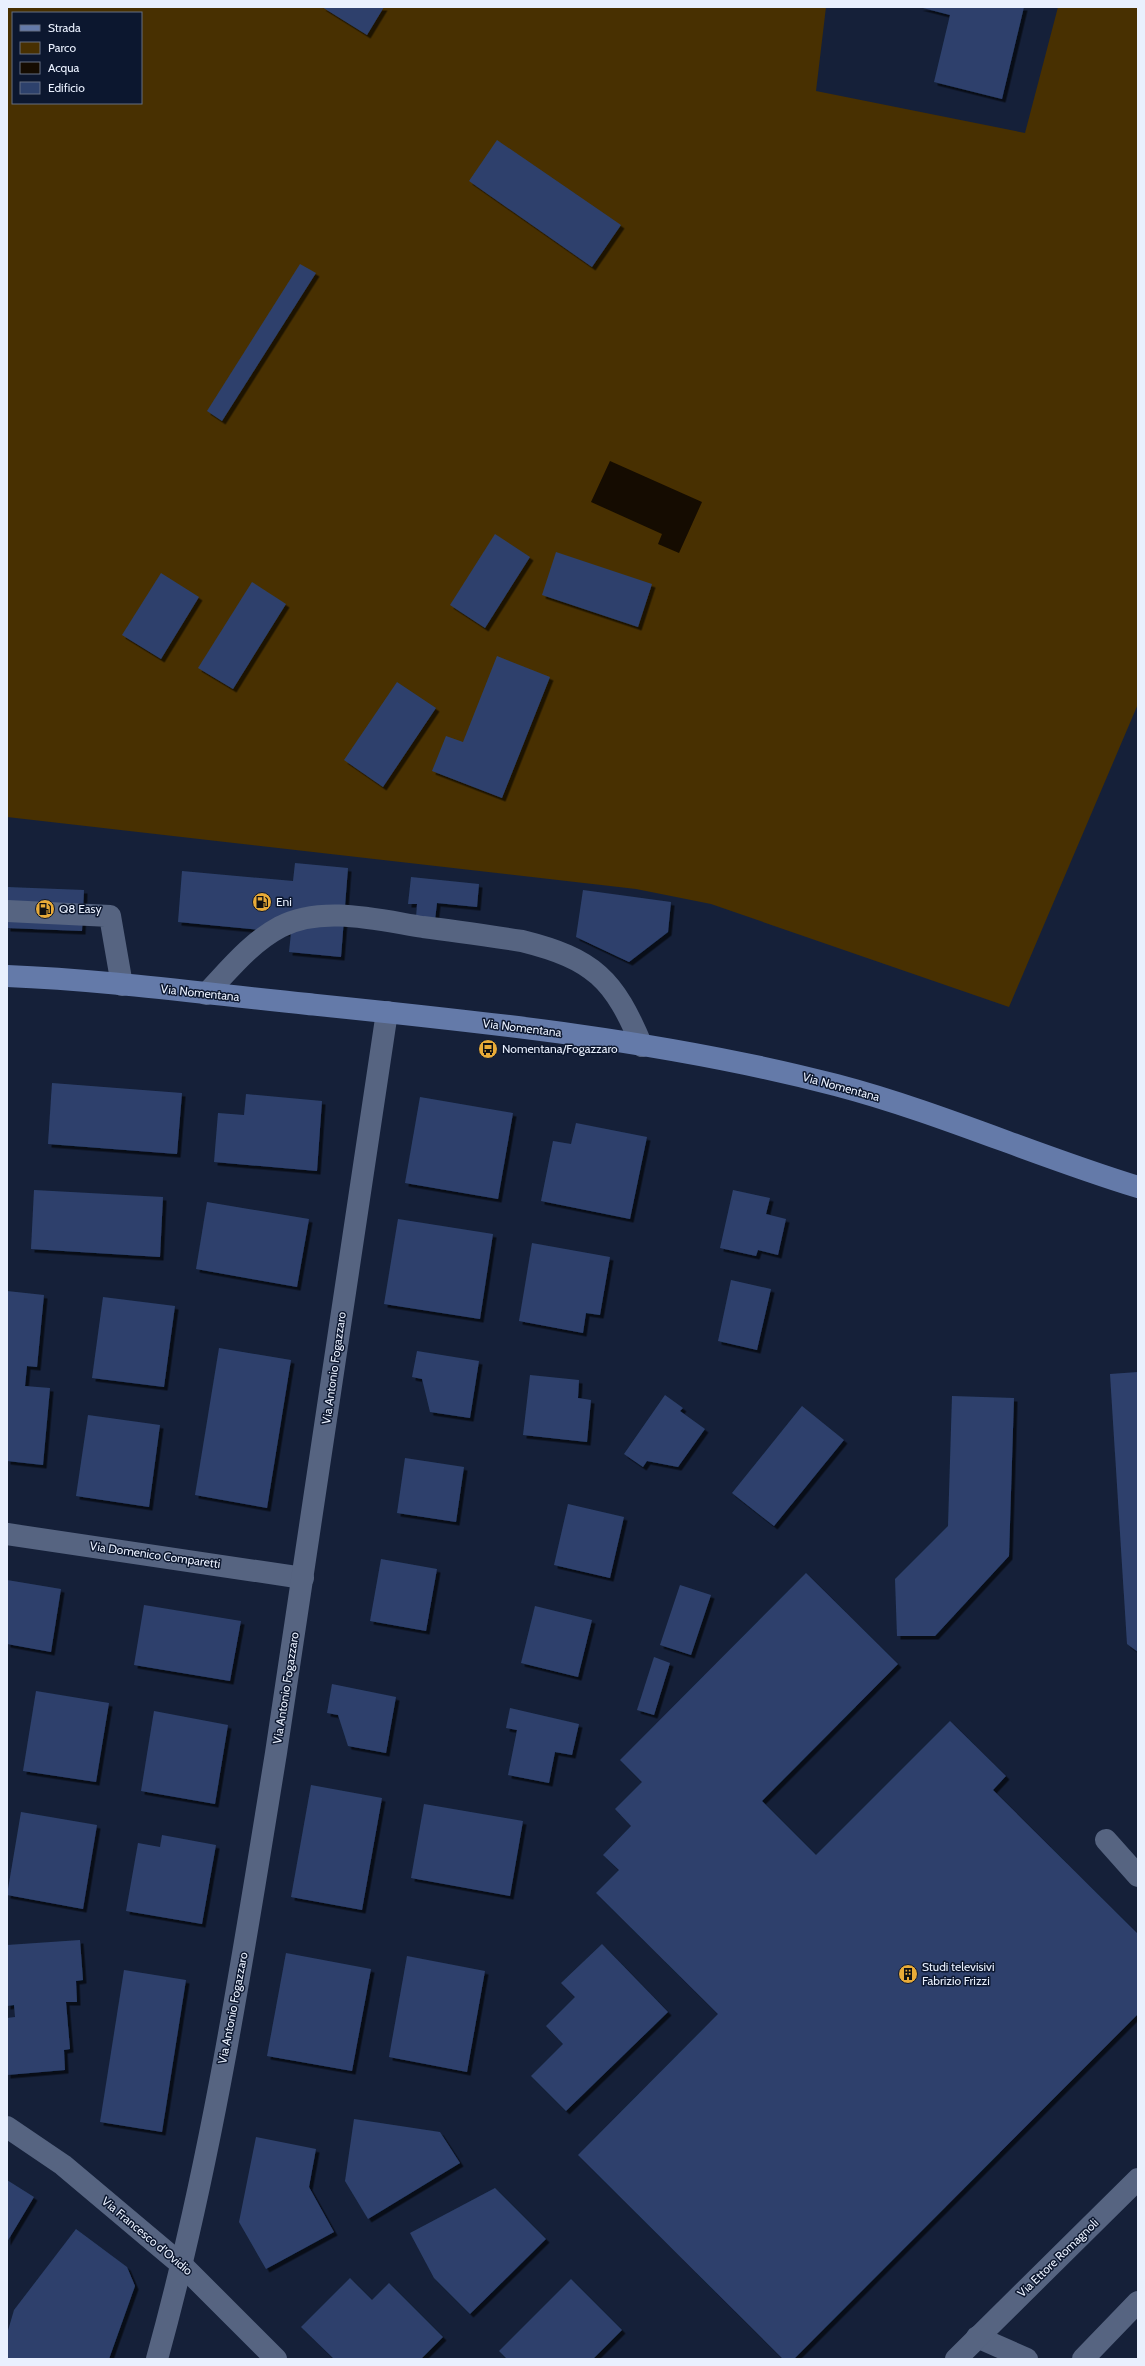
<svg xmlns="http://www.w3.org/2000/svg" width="1145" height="2366" font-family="Cabin,sans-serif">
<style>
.green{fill:#483001;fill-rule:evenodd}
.water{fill:#150c01}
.building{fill:#2d416c;filter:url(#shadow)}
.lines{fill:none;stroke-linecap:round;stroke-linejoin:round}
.minor{stroke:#566481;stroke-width:22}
.major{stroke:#647aa9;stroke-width:22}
.labels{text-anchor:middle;stroke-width:3;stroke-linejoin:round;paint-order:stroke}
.poi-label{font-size:12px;fill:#e9f0fe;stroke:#0c172f;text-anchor:start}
.street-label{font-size:12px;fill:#e9f0fe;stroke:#0c172f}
</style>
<defs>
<filter id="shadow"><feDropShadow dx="3.5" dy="3.5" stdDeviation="0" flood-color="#0009"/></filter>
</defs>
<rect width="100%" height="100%" fill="#152039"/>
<path class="green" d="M7 7H826L816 91 1025 133 1058 7H1138V704L1009 1007 711 904 636 889 7 817ZM13 13H141V103H13Z"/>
<polygon class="water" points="610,461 702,502 679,553 658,544 662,534 591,502"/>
<g class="building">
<polygon points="322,7 384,7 367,35"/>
<polygon points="1024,7 1002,99 934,82 950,15 919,7"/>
<polygon points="497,140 621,225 592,267 469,181"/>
<polygon points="300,264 316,273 222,421 207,411"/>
<polygon points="495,534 530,557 485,628 450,605"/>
<polygon points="556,552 652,584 638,627 542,595"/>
<polygon points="161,573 199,597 161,659 122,635"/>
<polygon points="252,582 286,604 233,689 198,668"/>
<polygon points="497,656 550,677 502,798 432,771 446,736 463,742"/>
<polygon points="397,682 436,708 383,787 344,760"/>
<polygon points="295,863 348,868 341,957 289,952 291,933 178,922 182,871 293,881"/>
<polygon points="411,877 479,884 477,907 437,903 435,920 416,918 417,904 408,904"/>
<polygon points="7,887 84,890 82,931 7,928"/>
<polygon points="583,890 671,902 668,932 629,962 576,937"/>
<polygon points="52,1083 182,1093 177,1154 48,1144"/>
<polygon points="246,1094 322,1101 317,1171 214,1162 218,1113 244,1115"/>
<polygon points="420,1097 513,1113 498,1199 405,1183"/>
<polygon points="576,1123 647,1137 630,1219 541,1201 553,1141 571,1144"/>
<polygon points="34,1190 163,1197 160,1257 31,1249"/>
<polygon points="733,1190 770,1198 766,1214 786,1219 778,1255 758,1250 756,1256 720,1248"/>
<polygon points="207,1202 309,1219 297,1287 196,1269"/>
<polygon points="398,1219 493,1234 480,1319 384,1304"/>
<polygon points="532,1243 610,1257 600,1315 586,1313 583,1333 519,1321"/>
<polygon points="731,1280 771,1289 757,1350 718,1341"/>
<polygon points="7,1291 44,1295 37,1367 27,1366 25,1386 50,1388 43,1465 7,1461"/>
<polygon points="103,1297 175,1306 164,1387 92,1378"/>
<polygon points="219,1348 291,1360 267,1508 195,1495"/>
<polygon points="417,1351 479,1361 470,1418 430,1412 422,1379 412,1377"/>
<polygon points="1138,1372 1138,1652 1127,1644 1110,1374"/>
<polygon points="530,1375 579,1380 578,1398 591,1400 587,1442 523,1435"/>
<polygon points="665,1395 683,1408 680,1411 705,1429 678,1467 647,1461 643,1467 624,1454"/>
<polygon points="952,1396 1014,1398 1009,1556 935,1636 897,1636 895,1579 948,1526"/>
<polygon points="802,1406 844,1440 774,1526 732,1493"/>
<polygon points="88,1415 160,1425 149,1507 76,1496"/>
<polygon points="405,1458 464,1467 456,1522 397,1513"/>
<polygon points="568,1504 624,1517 610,1578 554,1565"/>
<polygon points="381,1559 437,1569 426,1631 370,1621"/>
<polygon points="806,1573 898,1664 762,1801 816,1855 950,1721 1006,1776 993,1790 1138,1934 1138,2014 794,2359 783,2359 578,2155 718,2014 596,1893 619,1870 603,1855 631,1826 615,1809 642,1782 620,1760"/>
<polygon points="7,1580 61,1589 51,1652 7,1644"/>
<polygon points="680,1585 711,1595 691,1655 660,1645"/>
<polygon points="144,1605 241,1621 230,1681 134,1665"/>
<polygon points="535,1606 592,1620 578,1677 521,1663"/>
<polygon points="654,1657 670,1663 654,1715 637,1710"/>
<polygon points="332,1684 396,1697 386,1753 348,1746 338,1715 327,1713"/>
<polygon points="36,1691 109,1703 96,1782 23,1771"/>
<polygon points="510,1708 579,1724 572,1755 555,1752 549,1783 508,1775 517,1730 506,1728"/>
<polygon points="154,1711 228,1725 215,1804 141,1791"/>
<polygon points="311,1785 382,1798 362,1910 291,1897"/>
<polygon points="424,1804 523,1821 510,1896 411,1878"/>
<polygon points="21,1812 97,1825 83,1909 7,1895"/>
<polygon points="162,1835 216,1845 202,1924 126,1911 138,1843 160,1847"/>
<polygon points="80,1940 83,1980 76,1981 77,2002 66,2002 70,2049 64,2050 65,2070 7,2075 7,2018 15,2017 14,2005 7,2006 7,1945"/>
<polygon points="602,1944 668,2012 566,2111 531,2076 563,2044 546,2026 575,1997 561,1983"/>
<polygon points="286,1953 371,1969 352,2071 267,2056"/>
<polygon points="407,1956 485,1971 467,2072 389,2057"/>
<polygon points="124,1970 186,1980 162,2132 100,2122"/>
<polygon points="354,2119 440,2132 460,2163 368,2219 345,2181"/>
<polygon points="256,2137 316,2149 309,2187 334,2232 266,2269 239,2222"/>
<polygon points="7,2180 34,2197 7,2242"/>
<polygon points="495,2188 546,2239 470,2314 434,2278 410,2233"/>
<polygon points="76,2229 127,2267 135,2286 109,2359 7,2359 7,2334 14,2310"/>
<polygon points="350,2278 372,2300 389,2283 443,2337 421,2359 334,2359 301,2327"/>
<polygon points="571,2279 622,2330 593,2359 507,2359 499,2351"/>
</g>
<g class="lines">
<g class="minor">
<polyline points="7,911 110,916 122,985"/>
<path d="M206 994C229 970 250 943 280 927 322 905 378 920 423 927 456 931 489 936 522 941 594 959 614 979 642 1046"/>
<polyline points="7,1534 303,1578"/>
<polyline points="1106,1840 1138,1876"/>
<polyline points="7,2127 63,2165 183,2266 276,2359"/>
<polyline points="977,2337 1027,2359"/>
<path d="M157 2359C212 2160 243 1956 276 1753 315 1506 351 1259 387 1012"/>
<polyline points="956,2359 1138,2179"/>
<polyline points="1083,2359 1138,2302"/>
</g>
<path class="major" d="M7 976C107 980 208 994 308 1004 484 1022 663 1040 836 1085 939 1112 1036 1156 1138 1187"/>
</g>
<defs>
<symbol id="fuel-disc" viewBox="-11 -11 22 22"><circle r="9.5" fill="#e9ab38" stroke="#0c172f"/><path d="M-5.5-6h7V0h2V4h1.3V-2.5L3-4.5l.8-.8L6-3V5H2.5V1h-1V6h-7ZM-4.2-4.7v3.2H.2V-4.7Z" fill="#111"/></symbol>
<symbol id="bus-disc" viewBox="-11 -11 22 22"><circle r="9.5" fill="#e9ab38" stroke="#0c172f"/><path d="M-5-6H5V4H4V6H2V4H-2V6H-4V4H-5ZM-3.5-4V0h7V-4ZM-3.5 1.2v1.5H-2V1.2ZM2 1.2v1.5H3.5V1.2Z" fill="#111"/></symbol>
<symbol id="building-disc" viewBox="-11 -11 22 22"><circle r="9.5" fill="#e9ab38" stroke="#0c172f"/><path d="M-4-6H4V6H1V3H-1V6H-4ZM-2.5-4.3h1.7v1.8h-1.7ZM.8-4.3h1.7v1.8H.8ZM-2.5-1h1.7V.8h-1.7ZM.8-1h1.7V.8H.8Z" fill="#111"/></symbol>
</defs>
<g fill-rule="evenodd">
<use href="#fuel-disc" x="251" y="891" width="22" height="22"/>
<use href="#fuel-disc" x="34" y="898" width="22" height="22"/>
<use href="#bus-disc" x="477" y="1038" width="22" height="22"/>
<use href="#building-disc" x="897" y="1963" width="22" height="22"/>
</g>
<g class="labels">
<g class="poi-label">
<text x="276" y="906">Eni</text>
<text x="59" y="913">Q8 Easy</text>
<text x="502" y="1053">Nomentana/Fogazzaro</text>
<text x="922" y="1971">Studi televisivi<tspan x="922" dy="14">Fabrizio Frizzi</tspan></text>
</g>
<g class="street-label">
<text transform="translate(200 993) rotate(6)" y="4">Via Nomentana</text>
<text transform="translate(522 1028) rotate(7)" y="4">Via Nomentana</text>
<text transform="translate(841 1087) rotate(15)" y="4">Via Nomentana</text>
<text transform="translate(334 1368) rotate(-82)" y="4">Via Antonio Fogazzaro</text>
<text transform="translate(155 1555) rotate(8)" y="4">Via Domenico Comparetti</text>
<text transform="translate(286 1688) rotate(-81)" y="4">Via Antonio Fogazzaro</text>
<text transform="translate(233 2008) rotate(-79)" y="4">Via Antonio Fogazzaro</text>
<text transform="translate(147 2236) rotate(40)" y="4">Via Francesco d'Ovidio</text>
<text transform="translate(1058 2258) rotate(-44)" y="4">Via Ettore Romagnoli</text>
</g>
</g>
<rect width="1145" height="2366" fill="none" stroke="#e9f0fe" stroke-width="16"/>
<rect x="12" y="12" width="130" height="92" fill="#0c172f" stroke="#646e82"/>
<rect x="20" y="25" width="20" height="6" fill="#647aa9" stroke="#646e82"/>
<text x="48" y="32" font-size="12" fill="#e9f0fe">Strada</text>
<rect x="20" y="42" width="20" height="12" fill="#483001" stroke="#646e82"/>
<text x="48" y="52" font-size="12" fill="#e9f0fe">Parco</text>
<rect x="20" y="62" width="20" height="12" fill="#150c01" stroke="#646e82"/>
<text x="48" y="72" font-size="12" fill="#e9f0fe">Acqua</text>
<rect x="20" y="82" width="20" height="12" fill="#2d416c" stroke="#646e82"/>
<text x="48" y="92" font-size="12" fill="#e9f0fe">Edificio</text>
</svg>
